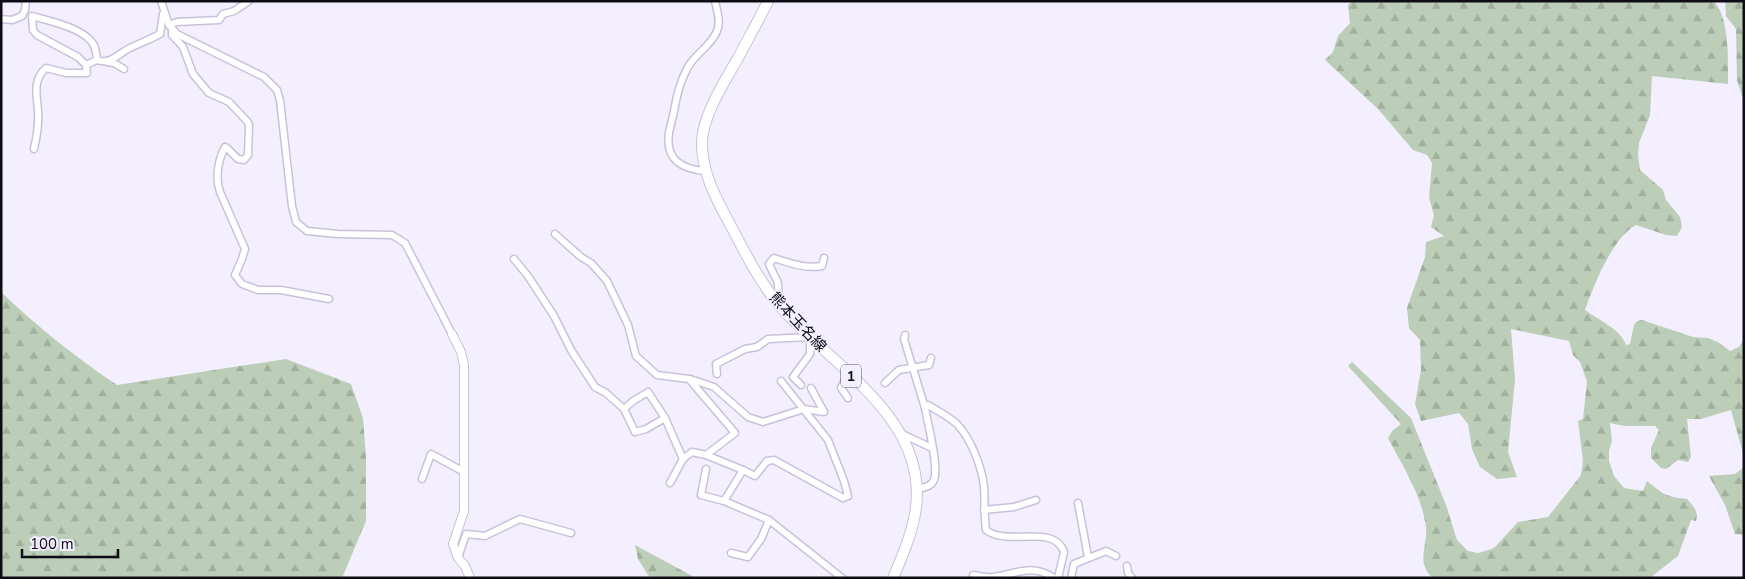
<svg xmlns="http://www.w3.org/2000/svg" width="1745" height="579" font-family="'Nunito Sans','Noto Sans JP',sans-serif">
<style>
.forest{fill:url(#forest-firs)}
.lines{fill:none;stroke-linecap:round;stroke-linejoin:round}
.minor-casing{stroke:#c9c1da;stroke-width:9}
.tertiary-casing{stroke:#c9c1da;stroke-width:10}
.primary-casing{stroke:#c9c1da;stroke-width:12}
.minor{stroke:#fff;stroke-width:6}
.tertiary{stroke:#fff;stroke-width:8}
.primary{stroke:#fff;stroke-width:10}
.labels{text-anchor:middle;stroke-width:4;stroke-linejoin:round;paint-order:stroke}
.shield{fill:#f3effe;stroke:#53505a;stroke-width:1}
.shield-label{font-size:14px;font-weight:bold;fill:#0e0c14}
.street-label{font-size:15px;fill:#0e0c14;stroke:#f3effe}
</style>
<defs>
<pattern id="forest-firs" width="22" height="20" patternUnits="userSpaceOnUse" patternTransform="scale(1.25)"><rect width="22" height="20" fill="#bcceb8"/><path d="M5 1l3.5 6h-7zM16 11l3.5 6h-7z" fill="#a0b09d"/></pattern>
</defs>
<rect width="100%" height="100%" fill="#f3effe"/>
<g class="forest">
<path d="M1352 1H1713C1730 15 1728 62 1728 84L1652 76 1650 115 1639 143 1638 154 1640 170 1663 190 1666 200 1680 217 1682 227 1677 236 1666 235 1636 225C1612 238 1594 285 1585 310 1598 320 1621 329 1626 345L1630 344 1634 325 1637 321 1642 320 1693 337 1708 338 1718 342 1730 351 1739 347 1744 339V457L1731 410 1701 419H1687L1691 457 1688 462 1678 460 1666 469 1661 468 1651 458V448L1659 430 1655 426H1624L1610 423 1612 441 1609 451V461L1614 476 1624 488 1643 491 1647 481C1663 494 1666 497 1687 499 1693 506 1699 511 1696 521L1691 520 1678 556 1651 577 1433 578C1415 562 1428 546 1426 527 1422 495 1403 467 1388 438L1393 430 1401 424 1348 366 1352 362 1411 418 1446 505 1457 540 1468 551 1478 553 1492 549 1496 546 1518 522 1548 517 1581 475 1583 461 1578 421 1583 419 1587 381 1580 362 1573 355 1569 341 1511 329 1515 379 1508 452 1517 477 1497 479 1480 467 1472 449 1468 424 1459 413 1421 421 1415 404 1421 370 1420 340 1409 328 1407 308 1425 257 1426 242 1444 236 1431 227 1434 215 1429 198 1432 163 1427 155 1413 150 1378 109 1325 60 1333 52 1338 36 1350 23 1348 5Z"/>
<polygon points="1725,1 1744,1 1744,102 1737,80 1736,29 1726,16"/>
<path d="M1 292C39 328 74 356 117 385L286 359 351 384 363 418 366 457V521L342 578H1Z"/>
<polygon points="1744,467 1744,535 1735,534 1725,505 1709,476 1735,474"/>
<polygon points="635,545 696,578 650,578 638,559"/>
</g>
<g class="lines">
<defs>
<g id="minor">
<polyline points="161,1 169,25 177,34 264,77 277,90 280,100 292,206 296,222 307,231 338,234 392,235 405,243 452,334"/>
<polyline points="1,19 12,20 22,16 25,10 26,1"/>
<polyline points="169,25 177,22 219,20 223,14 234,11 249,1"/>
<path d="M172 30V35L183 47 193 74 209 93 229 102 247 121 249 125 248 155 244 160 238 159 227 148 225 147C218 160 215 178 220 192L245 249 242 259 235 275 242 284 258 290H281L329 299"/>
<polyline points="107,62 114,63 124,69"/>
<path d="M86 65 78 57 37 35 33 30 32 16C50 21 79 27 91 41 96 46 96 53 97 60"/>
<path d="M34 149C36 140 38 131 38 121 40 103 29 83 46 68L66 73H87L86 65 97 60C111 65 119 53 130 48 140 43 149 40 160 34L163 14"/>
<path d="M705 171C682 169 665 160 669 133 670 126 673 118 674 111 677 95 680 81 688 67 695 54 711 46 717 31 721 22 717 11 715 1"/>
<polyline points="555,234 581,257 591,263 607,281 628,325 636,356 657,375 689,379 735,433 706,455 743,470"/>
<polyline points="514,259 528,276 554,316 571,350 595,387 606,393 624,409"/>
<path d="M779 304 778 283 769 264 774 258C789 263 806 269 822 266L824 258"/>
<polyline points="905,335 904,339 925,408"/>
<polyline points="717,374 716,364 745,349 757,347 768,339 810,337 810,354 793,377 801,385"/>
<polyline points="690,379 714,387 748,417 763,422 804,409 824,412 811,388"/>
<polyline points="885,383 899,370 929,365 931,358"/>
<polyline points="848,398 841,388 848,373"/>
<polyline points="665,418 648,392 633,401 624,409 635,432 646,429 665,418 683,459"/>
<polyline points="900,433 932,448"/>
<polyline points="706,469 701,495 724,501 769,520 842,578"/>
<polyline points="422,479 431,454 464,472"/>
<polyline points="670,483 683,459 692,452 706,455"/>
<path d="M917 489C923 488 931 487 934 480 939 467 928 424 925 408L928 405C938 411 948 416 957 424 971 439 982 467 984 487 985 502 984 516 986 530 1008 547 1054 523 1064 552L1058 578"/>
<polyline points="724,501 743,470 755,476 767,461 774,460 843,498 848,496 844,481 828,440 781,381"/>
<polyline points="1078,503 1088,557"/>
<polyline points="984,510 1014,507 1036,500"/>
<polyline points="731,553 748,557 761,539 769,520"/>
<polyline points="458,558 466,534 485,536 520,519 571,533"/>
<polyline points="1127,566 1128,573 1132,578"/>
<path d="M973 575C980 576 987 578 993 577 1017 574 1031 563 1054 578"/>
<polyline points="1071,578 1074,564 1106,551 1116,556"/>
</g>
<polyline id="tertiary" points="452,334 461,352 464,365 464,511 453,544 458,558 465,566 470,578"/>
<path id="primary" d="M768 1C759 20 748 39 738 58 725 81 704 113 702 140 701 173 717 200 732 228 746 255 760 282 779 305 831 367 932 419 915 514 911 536 902 557 893 578"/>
</defs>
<use href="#minor" class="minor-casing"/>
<use href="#tertiary" class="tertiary-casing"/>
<use href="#primary" class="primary-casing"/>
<use href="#minor" class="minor"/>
<use href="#tertiary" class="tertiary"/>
<use href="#primary" class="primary"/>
</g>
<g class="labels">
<rect class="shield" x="841" y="364.5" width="20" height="23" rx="4"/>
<g class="shield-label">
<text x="851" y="381">1</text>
</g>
<g class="street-label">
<text transform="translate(798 322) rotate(47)" y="5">熊本玉名線</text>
</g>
</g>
<rect width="1745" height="579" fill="none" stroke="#0e0c14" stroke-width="5"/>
<path d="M22 549v8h96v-8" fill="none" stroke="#0e0c14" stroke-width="2.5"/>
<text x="30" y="549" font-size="15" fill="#0e0c14" stroke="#f3effe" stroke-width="4" paint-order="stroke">100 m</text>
</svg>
